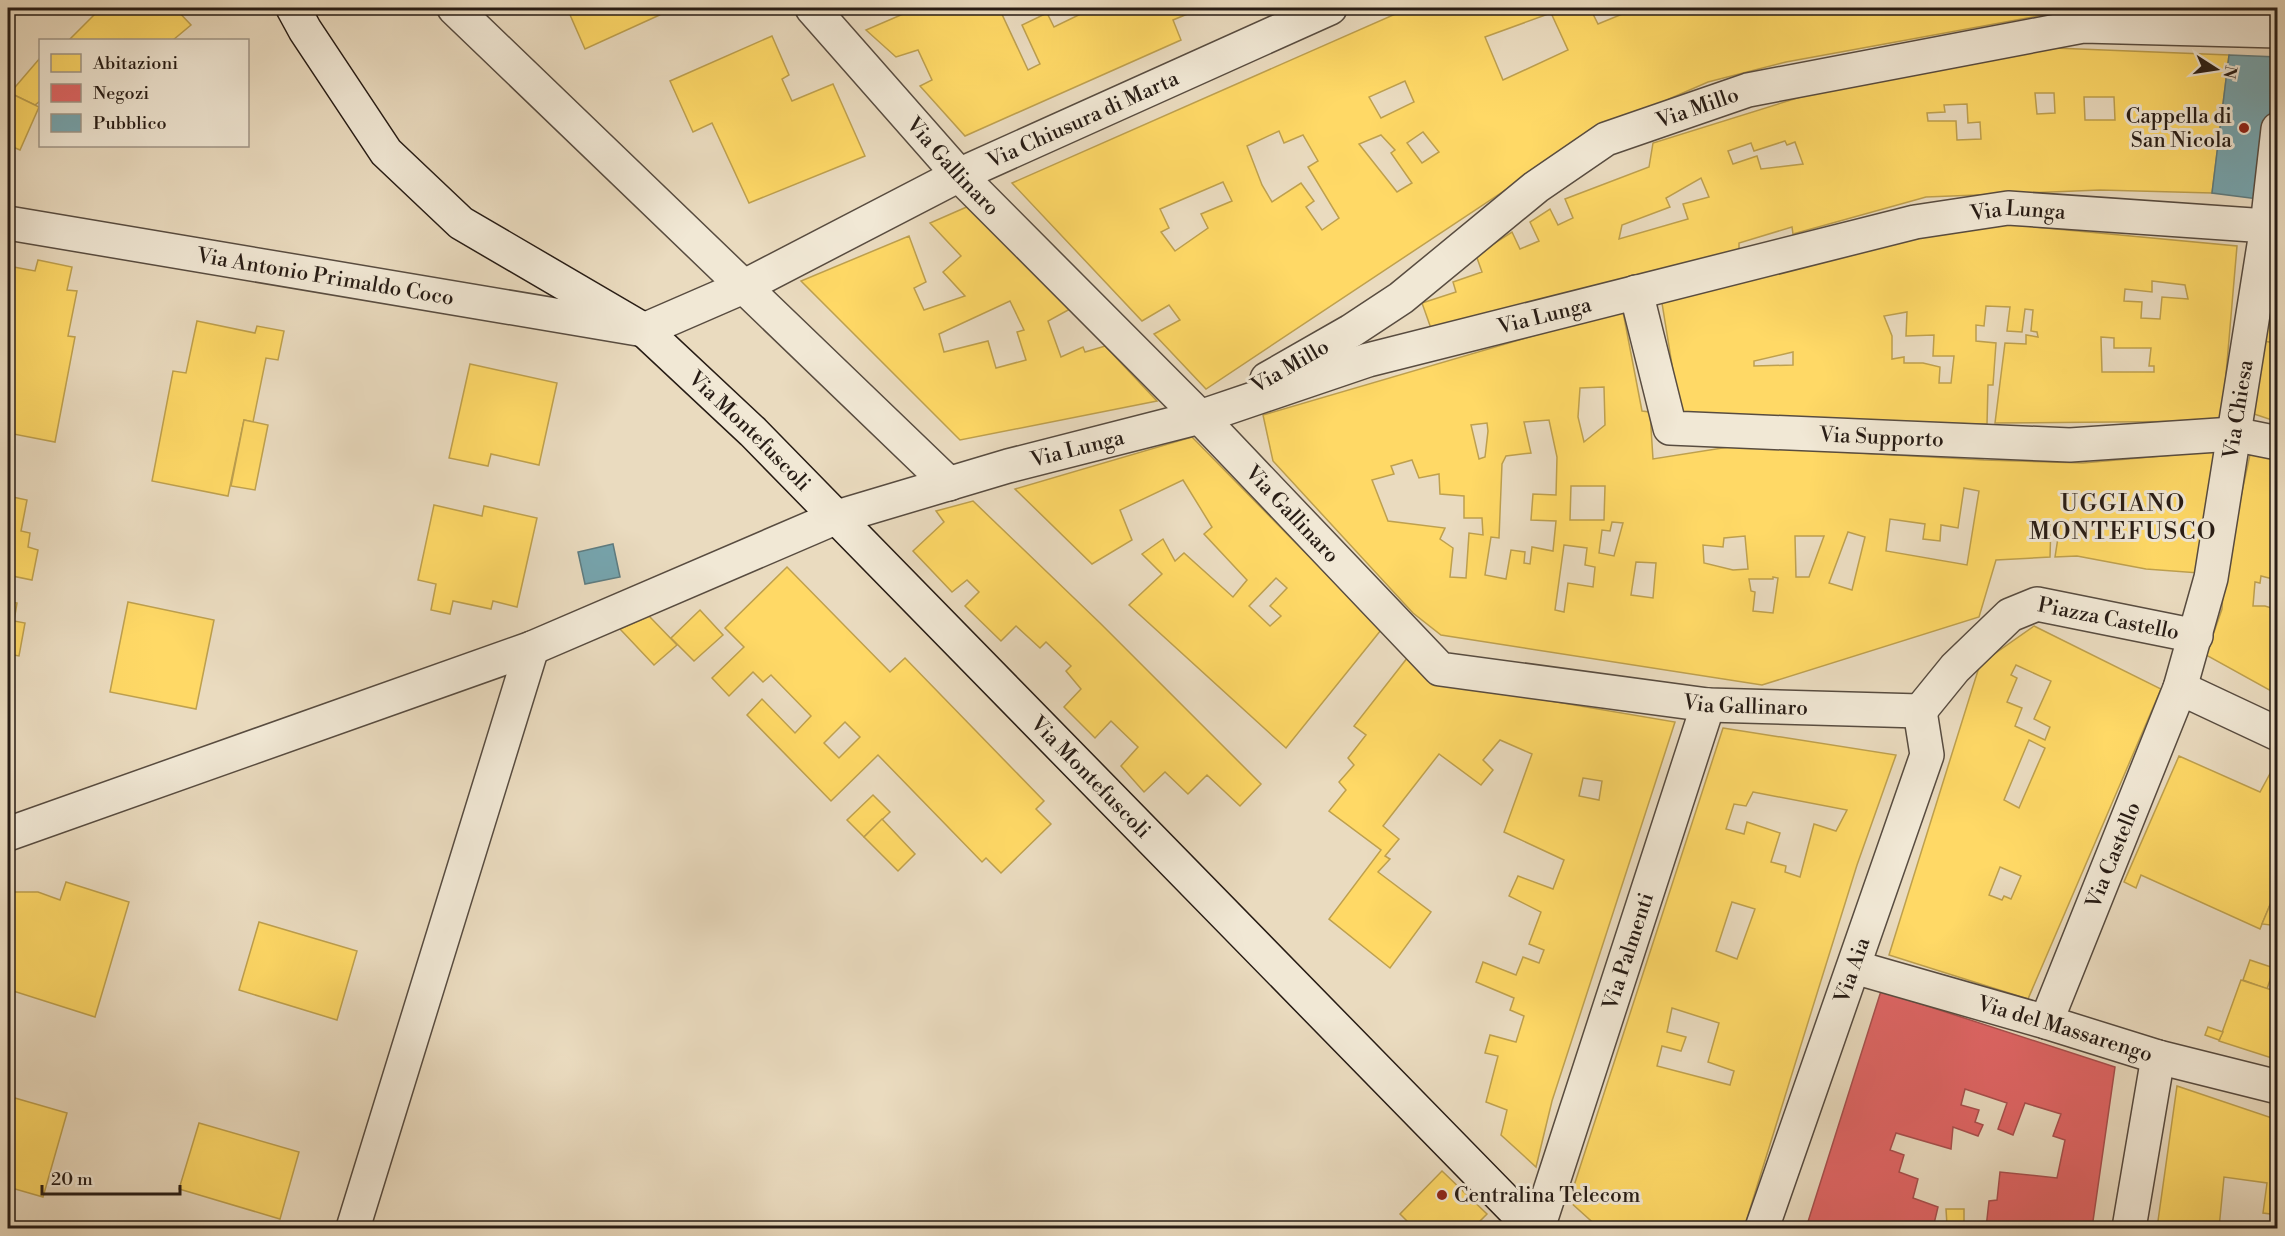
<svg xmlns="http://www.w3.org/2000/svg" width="2285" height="1236" font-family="'Libre Bodoni',serif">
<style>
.homes{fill:#ffd966;stroke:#bea04e;stroke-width:1.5;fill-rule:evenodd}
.shops{fill:#e06666;stroke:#a8504e;stroke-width:1.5}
.public{fill:#76a5af;stroke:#5e7c81;stroke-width:1.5}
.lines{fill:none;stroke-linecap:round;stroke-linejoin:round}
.street-casing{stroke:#584c40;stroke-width:36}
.secondary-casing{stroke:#271c15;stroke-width:36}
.street{stroke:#f1e8d5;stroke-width:33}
.secondary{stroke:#f1e8d5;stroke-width:33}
.poi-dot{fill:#8f2418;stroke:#f1e8d5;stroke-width:2}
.labels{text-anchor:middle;stroke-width:6;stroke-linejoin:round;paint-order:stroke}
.street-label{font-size:21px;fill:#271c15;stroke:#f1e8d5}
.poi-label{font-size:21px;fill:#271c15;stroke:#f1e8d5;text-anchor:end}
.quarter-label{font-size:24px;letter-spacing:1.5px;fill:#271c15;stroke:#f1e8d5}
</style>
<rect width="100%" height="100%" fill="#eadbbf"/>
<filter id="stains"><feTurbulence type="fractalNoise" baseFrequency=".00333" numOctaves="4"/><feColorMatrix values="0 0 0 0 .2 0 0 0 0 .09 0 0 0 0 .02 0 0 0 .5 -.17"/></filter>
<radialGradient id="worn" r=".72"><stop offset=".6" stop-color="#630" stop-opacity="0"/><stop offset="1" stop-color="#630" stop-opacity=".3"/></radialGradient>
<g class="homes">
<polygon points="101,8 175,8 191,25 173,40 69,40"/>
<polygon points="567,8 675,8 585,49"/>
<polygon points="917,8 999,8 1028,70 1040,64 1022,25 1047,13 1054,27 1093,8 1202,8 1173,20 1181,40 965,136 920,86 932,80 918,50 896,57 866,30"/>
<path d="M1409 8H1590L1598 24 1637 8H2098V13L2043 15 1786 62 1708 82 1669 99 1555 157 1206 389 1154 334 1180 320 1169 305 1142 321 1012 183ZM1551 13 1568 50 1503 80 1485 37ZM1405 81 1414 102 1381 118 1369 97ZM1279 131 1284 143 1303 135 1318 161 1308 167 1339 218 1322 230 1306 207 1314 201 1301 183 1272 202 1262 185 1247 146ZM1423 132 1439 152 1422 163 1407 143ZM1381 135 1395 150 1391 153 1412 183 1397 192 1359 144ZM1223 182 1232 201 1201 214 1208 228 1175 251 1161 232 1169 228 1160 209Z"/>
<polygon points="2195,8 2273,8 2272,14"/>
<polygon points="772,36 789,75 782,79 792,101 833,84 865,156 749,203 712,123 693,132 670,81"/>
<path d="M2054 48 2229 55 2212 193 2100 190 1926 197 1793 234 1792 227 1739 243V250L1634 276 1433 334 1422 303 1456 292 1453 282 1482 272 1476 255 1512 232 1520 249 1539 241 1530 222 1550 209 1558 225 1573 218 1565 199 1649 167 1653 143 1807 95ZM2035 93H2054L2055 113 2037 114ZM2084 97H2114L2115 120H2085ZM1967 104 1968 123 1980 122 1981 139 1957 140 1956 121H1928L1927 113 1945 112 1944 105ZM1785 141 1787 145 1795 142 1803 164 1761 169 1757 156 1733 164 1728 151 1751 143 1754 151ZM1701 178 1709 197 1683 204 1688 219 1619 239 1622 225 1670 207 1666 198Z"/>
<polygon points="40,58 40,101 35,105 10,93"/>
<polygon points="8,92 39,107 20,150 8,145"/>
<path d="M969 206 1070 309 1048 321 1061 357 1083 347 1085 352 1105 346 1157 401 960 440 801 281 909 236 926 282 914 288 924 310 965 296 943 272 961 256 930 223ZM1010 301 1024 330 1017 332 1026 360 996 368 988 341 944 352 939 334Z"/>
<path d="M2004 224 2237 246 2222 421 1995 423 2005 343 2026 344V335L2038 337 2037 332 2031 331 2033 310 2025 309 2022 332 2007 331 2010 307 1986 306 1984 326 1976 325V341L1996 343 1993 385H1988L1987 424 1759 421 1680 414 1662 303 1848 255 1914 235ZM2152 281 2185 285 2188 299 2162 297 2160 319 2141 318 2142 302 2124 301 2125 289 2152 292ZM1907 312 1906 336 1934 335 1933 356H1954L1951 383H1939L1940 367 1923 363H1904V357L1892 359V336L1884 316ZM2101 337 2114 338V348H2151L2149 366H2154V372H2102ZM1793 352V365L1754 366V361Z"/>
<polygon points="2278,257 2278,320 2265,317"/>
<polygon points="38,260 72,267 67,290 77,291 68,336 75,337 55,442 8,433 8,266 35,271"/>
<path d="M1623 312 1642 411 1650 412 1653 459 1735 446 1984 460 2083 463 2218 451 2199 573 2146 569 2077 556 2055 557 2060 525 2051 523 2050 557 1996 560 1979 617 1762 685 1441 635 1413 613 1273 461 1263 415 1560 328ZM1604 387 1605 425 1584 442 1578 417 1580 388ZM1549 420 1557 457 1556 495 1533 494 1531 520 1556 521 1553 551 1532 547 1530 564 1524 563 1525 552 1511 550 1506 579 1485 575 1491 537 1499 538 1502 464 1506 456 1531 453 1524 422ZM1487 423 1488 431 1485 457 1479 459 1471 425ZM1412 460 1419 478 1439 474 1440 494 1464 496V518H1482L1483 535 1469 533 1466 578 1450 577 1453 548 1440 539 1445 528 1388 521 1372 480 1394 474 1391 466ZM1571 486H1605L1604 520H1570ZM1964 488 1979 491 1967 565 1886 551 1890 519 1925 524 1923 539 1940 541 1941 525 1958 528ZM1612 522 1623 523 1614 556 1599 553 1602 530 1610 531ZM1848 532 1865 537 1852 590 1829 583ZM1745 536 1748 569 1733 570 1704 563 1703 545 1723 547 1724 538ZM1795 536H1824L1809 577H1796ZM1564 545 1587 548 1585 565 1595 567 1593 587 1568 583 1564 612 1555 610ZM1636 562 1656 563 1653 598 1631 595ZM1773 577 1778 578 1773 613 1753 611 1755 592 1751 591 1749 579H1773Z"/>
<polygon points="2265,317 2278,320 2277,344 2260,340"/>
<polygon points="197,321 255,333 257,326 284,331 278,360 266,358 253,422 244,420 228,496 152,481 173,371 186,373"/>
<polygon points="2260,340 2277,344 2278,342 2278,422 2245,411"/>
<polygon points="470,364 557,383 539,465 491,454 488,466 449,458"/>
<polygon points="244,420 268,425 255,490 231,486"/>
<path d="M1192 437 1381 630 1286 748 1129 605 1162 574 1142 554 1163 539 1175 561 1184 553 1233 597 1247 580 1204 534 1212 527 1183 480 1120 510 1132 540 1092 564 1015 489ZM1276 578 1287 588 1270 606 1281 616 1270 626 1249 606Z"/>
<polygon points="2251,450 2278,457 2278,585 2272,583 2273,579 2261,576 2260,583 2255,582 2253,606 2265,606 2278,610 2278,698 2273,697 2275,693 2206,655 2222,609 2224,575"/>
<polygon points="8,496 27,500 21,531 30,533 28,547 38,550 32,580 12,576 8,601 17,603 14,621 25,623 19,656 8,654"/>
<polygon points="973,501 1100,623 1261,784 1240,806 1207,775 1188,794 1165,772 1144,792 1121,766 1138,747 1111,721 1095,738 1064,707 1081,689 1066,671 1071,666 1046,642 1040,648 1016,626 1001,641 965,606 979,592 967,580 952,592 913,551 944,522 936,511"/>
<polygon points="434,505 482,516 484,506 537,518 517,607 493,601 491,609 453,601 450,614 431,610 436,584 418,580"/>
<path d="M787 567 890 672 905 658 1044 801 1036 809 1051 824 1001 873 986 858 982 862 878 755 831 801 747 715 762 699 795 733 811 716 771 675 763 682 753 672 729 696 712 678 744 647 725 628ZM845 722 860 737 839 758 824 743Z"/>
<polygon points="128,602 214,620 196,709 110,692"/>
<polygon points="700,610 723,635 694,661 671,638"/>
<polygon points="649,616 677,645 654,665 620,629"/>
<path d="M2034 626 2161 689 2028 999 1889 955 1980 664ZM2016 665 2051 681 2034 719 2050 727 2045 740 2015 726 2022 708 2007 702 2017 678 2011 675ZM2029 740 2045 748 2019 808 2004 800ZM2000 867 2021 876 2011 899 2004 896 2002 900 1989 895Z"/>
<path d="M1408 657 1480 689 1675 722 1552 1101 1536 1167 1501 1135 1507 1110 1486 1102 1498 1056 1485 1053 1490 1035 1516 1042 1524 1016 1510 1010 1514 998 1476 982 1483 962 1516 975 1523 957 1539 963 1544 950 1529 944 1541 912 1509 896 1518 876 1553 889 1564 860 1504 832 1532 754 1500 740 1483 760 1493 770 1481 785 1439 754 1383 826 1399 839 1385 856 1390 859 1378 872 1431 912 1390 968 1329 919 1381 850 1329 811 1346 790 1339 782 1354 765 1348 758 1366 735 1354 726ZM1583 778 1602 781 1599 800 1579 796Z"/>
<path d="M1723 728 1896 755 1857 865 1744 1228H1599L1569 1201ZM1753 792 1847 810 1836 831 1814 824 1800 877 1785 872 1786 866 1771 862 1780 833 1747 822 1744 834 1726 829 1734 804 1746 806ZM1732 902 1755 909 1737 959 1716 951ZM1672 1008 1719 1023 1708 1062 1734 1071 1730 1085 1657 1066 1662 1046 1681 1051 1686 1037 1667 1032Z"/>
<polygon points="2179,756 2260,792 2278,759 2278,896 2274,895 2260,929 2141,875 2136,888 2124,882"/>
<polygon points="873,795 890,812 864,837 847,820"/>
<polygon points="882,819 915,854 898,871 864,837"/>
<polygon points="66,882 129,902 95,1017 10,990 13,973 8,973 8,892 38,892 60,900"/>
<polygon points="2270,905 2278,906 2278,926 2262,924"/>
<polygon points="259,922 357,951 337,1020 239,990"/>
<polygon points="2250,960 2274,968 2267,989 2243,980"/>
<polygon points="2241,980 2278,992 2278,1060 2219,1041"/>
<polygon points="2208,1027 2223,1032 2219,1040 2205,1035"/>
<polygon points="2177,1086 2278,1120 2278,1215 2263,1213 2267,1183 2224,1177 2219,1228 2157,1228"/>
<polygon points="8,1096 67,1113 43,1197 8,1187"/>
<polygon points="199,1123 299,1152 280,1219 179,1189"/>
<polygon points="1442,1171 1487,1214 1473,1228 1414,1228 1400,1214"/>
<polygon points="1946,1209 1964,1209 1964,1225 1947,1225"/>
</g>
<polygon class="shops" points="1881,991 2115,1067 2092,1228 1986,1228 1989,1201 1997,1200 2000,1172 2057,1178 2065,1140 2053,1136 2061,1114 2025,1103 2013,1135 1998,1129 2007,1103 1965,1089 1961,1105 1979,1110 1975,1122 1983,1125 1978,1136 1953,1127 1951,1149 1896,1133 1890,1150 1904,1155 1899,1172 1918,1179 1913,1198 1938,1207 1933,1228 1806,1228"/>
<g class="public">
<polygon points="2229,55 2278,57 2258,199 2212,193"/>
<polygon points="613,544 620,577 585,584 578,552"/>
</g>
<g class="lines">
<defs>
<g id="street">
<polyline points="454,8 949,484"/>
<path id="s1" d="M812 8 959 175 1200 417 1440 669 1708 705 1920 711"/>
<path id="s2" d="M8 223 644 330 743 287 959 175 1330 8"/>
<path id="s3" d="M1636 292 1670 428 2070 445 2233 434 2278 443"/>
<path id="s4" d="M1267 379 1351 331 1401 298 1536 187 1606 139 1748 90 2083 26 2278 31"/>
<polyline points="2180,688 2278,734"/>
<path id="s5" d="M1920 711 1955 668 2010 615 2037 604 2196 636"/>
<path id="s6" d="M8 834 532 648 837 517 1008 466 1200 417 1368 360 1915 222 2008 208 2267 226"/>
<path id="s7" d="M1854 967 2046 1022 2158 1057 2278 1087"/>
<path id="s8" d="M2046 1022 2180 688 2211 578 2267 226 2278 129"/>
<polyline points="353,1228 532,648"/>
<path id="s9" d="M1538 1228 1708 705"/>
<path id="s10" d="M1762 1228 1927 755 1920 711"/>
<polyline points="2129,1228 2158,1057"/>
</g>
<g id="secondary">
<path id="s11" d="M293 8 305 30 386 152 461 223 644 330 753 432 1532 1228"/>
</g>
</defs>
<use href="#street" class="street-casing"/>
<use href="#secondary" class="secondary-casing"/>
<use href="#street" class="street"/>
<use href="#secondary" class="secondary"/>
</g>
<g class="poi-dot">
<circle cx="2244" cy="128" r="6"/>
<circle cx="1442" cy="1195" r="6"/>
</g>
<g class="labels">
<g class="street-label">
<text dy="7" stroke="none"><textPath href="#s4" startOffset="513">Via Millo</textPath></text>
<text dy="7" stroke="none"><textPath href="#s2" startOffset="1132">Via Chiusura di Marta</textPath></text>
<text dy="7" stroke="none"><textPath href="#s1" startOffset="212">Via Gallinaro</textPath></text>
<text dy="7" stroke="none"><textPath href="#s6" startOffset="2110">Via Lunga</textPath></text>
<text dy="7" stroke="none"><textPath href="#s2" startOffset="322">Via Antonio Primaldo Coco</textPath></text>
<text dy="7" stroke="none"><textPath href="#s6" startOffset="1624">Via Lunga</textPath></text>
<text transform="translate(1290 366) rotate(-30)" y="7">Via Millo</text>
<text dy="7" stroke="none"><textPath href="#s8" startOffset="645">Via Chiesa</textPath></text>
<text dy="7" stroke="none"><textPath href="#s11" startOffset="633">Via Montefuscoli</textPath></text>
<text dy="7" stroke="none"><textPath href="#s3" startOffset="352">Via Supporto</textPath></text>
<text dy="7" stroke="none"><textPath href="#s6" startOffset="1138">Via Lunga</textPath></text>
<text dy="7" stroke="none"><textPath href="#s1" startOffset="698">Via Gallinaro</textPath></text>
<text dy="7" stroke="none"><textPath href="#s5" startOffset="234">Piazza Castello</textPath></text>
<text dy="7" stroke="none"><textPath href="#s1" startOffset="1220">Via Gallinaro</textPath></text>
<text dy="7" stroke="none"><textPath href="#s11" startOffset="1119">Via Montefuscoli</textPath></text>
<text dy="7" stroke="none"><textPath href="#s8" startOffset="180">Via Castello</textPath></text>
<text dy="7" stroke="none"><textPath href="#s9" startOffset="291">Via Palmenti</textPath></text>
<text dy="7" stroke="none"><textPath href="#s10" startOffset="273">Via Aia</textPath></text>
<text dy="7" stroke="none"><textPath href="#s7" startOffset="220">Via del Massarengo</textPath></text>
</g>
<g class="poi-label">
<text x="2232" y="123">Cappella di<tspan x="2232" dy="24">San Nicola</tspan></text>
<text x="1454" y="1202" text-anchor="start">Centralina Telecom</text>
</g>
<g class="quarter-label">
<text x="2123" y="511">UGGIANO<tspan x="2123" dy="28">MONTEFUSCO</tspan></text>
</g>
</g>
<rect width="2285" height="1236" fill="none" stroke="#eadbbf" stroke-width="30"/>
<rect x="9" y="9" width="2267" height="1218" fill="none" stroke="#271c15" stroke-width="3"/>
<rect x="15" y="15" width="2255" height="1206" fill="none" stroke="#271c15" stroke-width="1.5"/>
<rect x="39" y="39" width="210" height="108" fill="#f1e8d5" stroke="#a09688" stroke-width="1.5"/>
<rect x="51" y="54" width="30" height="18" fill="#ffd966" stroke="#a09688" stroke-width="1.5"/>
<text x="93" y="69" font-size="18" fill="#271c15">Abitazioni</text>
<rect x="51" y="84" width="30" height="18" fill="#e06666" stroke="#a09688" stroke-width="1.5"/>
<text x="93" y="99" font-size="18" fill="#271c15">Negozi</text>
<rect x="51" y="114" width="30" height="18" fill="#76a5af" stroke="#a09688" stroke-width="1.5"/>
<text x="93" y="129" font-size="18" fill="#271c15">Pubblico</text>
<g transform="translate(2216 69) rotate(102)" stroke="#f1e8d5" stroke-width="4.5" paint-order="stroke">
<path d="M0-4.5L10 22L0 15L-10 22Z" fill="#271c15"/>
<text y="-9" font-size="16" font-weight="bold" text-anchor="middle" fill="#271c15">N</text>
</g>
<path d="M42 1185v9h138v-9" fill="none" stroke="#271c15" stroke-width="3"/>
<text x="51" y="1185" font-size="18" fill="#271c15" stroke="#f1e8d5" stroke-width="4.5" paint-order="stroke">20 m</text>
<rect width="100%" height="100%" filter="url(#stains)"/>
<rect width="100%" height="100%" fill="url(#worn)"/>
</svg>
